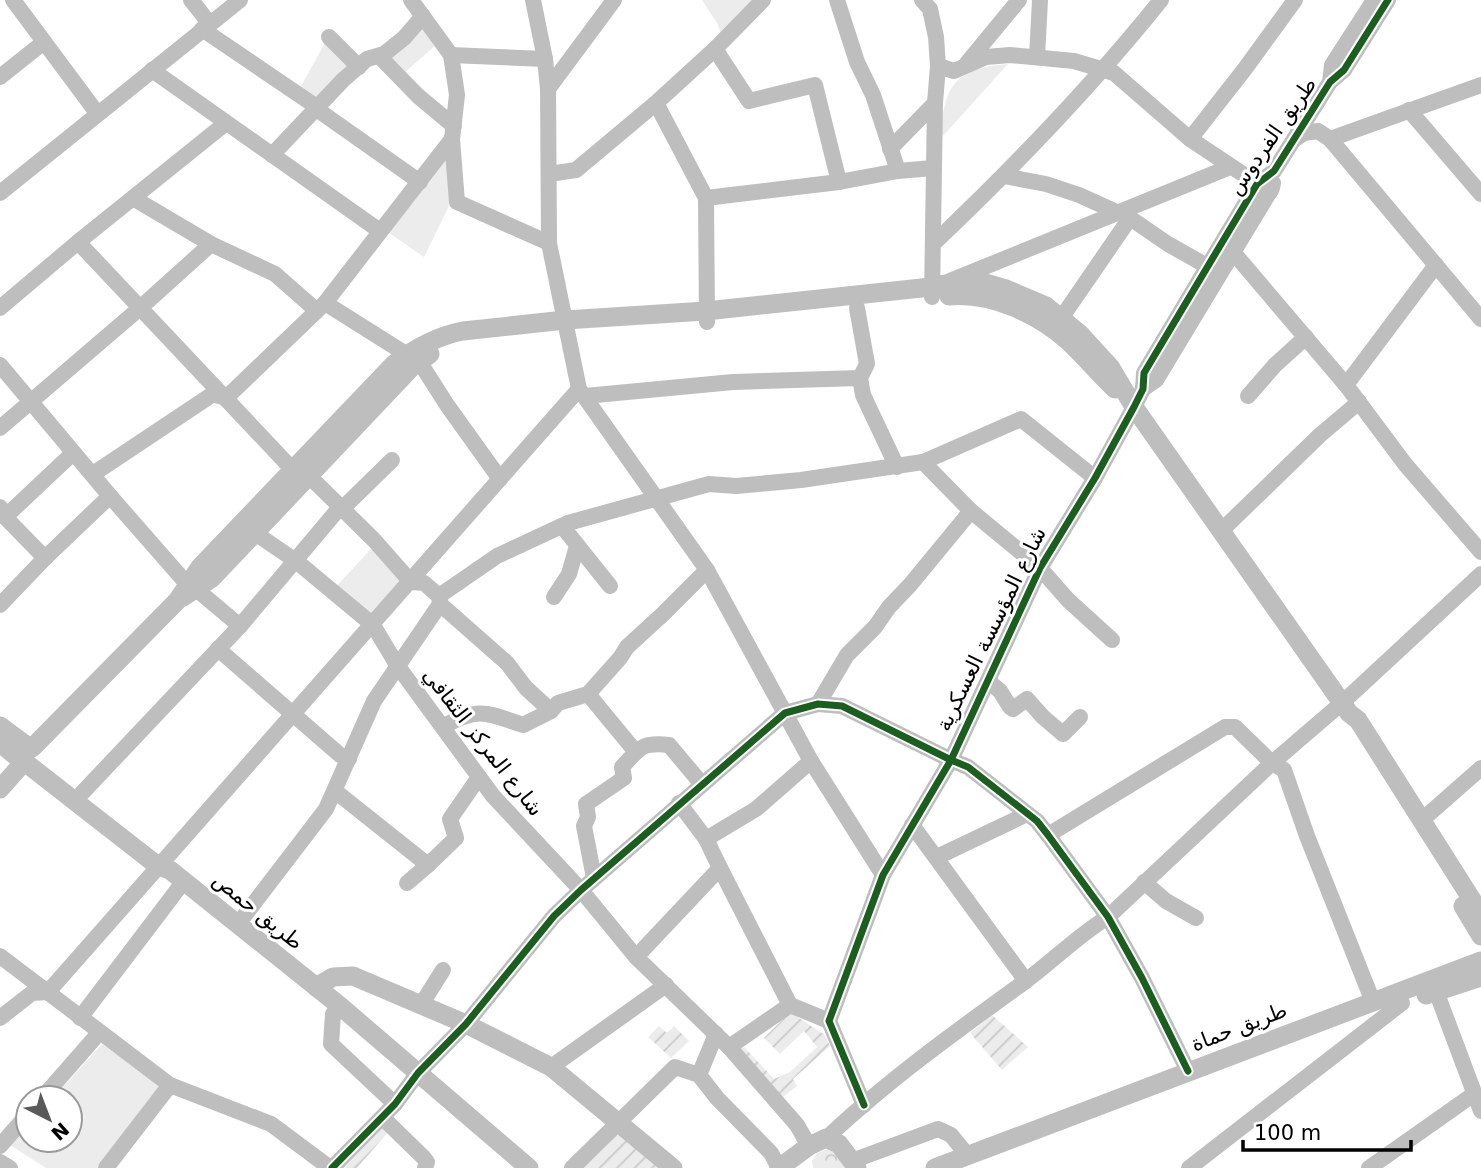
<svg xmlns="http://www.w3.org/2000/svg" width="1481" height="1168" font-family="'DejaVu Sans',Vazirmatn,sans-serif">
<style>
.forest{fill:url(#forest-crowns)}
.park{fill:#ececec}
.garden{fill:url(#garden-furrows)}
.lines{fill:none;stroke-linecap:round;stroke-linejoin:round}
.minor{stroke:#bebebe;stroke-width:16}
.major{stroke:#bebebe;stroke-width:19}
.cycleway-casing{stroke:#fff;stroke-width:11}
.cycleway{stroke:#1b5e20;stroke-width:7}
.labels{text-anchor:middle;stroke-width:6;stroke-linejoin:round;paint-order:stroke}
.street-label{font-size:21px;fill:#000;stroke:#fff}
</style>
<defs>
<pattern id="forest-crowns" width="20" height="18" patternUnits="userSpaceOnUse" patternTransform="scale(1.75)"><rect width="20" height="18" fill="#ececec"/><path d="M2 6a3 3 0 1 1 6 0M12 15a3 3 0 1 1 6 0" fill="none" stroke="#c9c9c9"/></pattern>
<pattern id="garden-furrows" width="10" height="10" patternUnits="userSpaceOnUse" patternTransform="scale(1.75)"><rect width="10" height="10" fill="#ececec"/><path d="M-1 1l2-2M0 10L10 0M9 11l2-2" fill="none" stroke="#c9c9c9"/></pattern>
</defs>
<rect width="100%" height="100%" fill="#fff"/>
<polygon class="forest" points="831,1148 846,1168 813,1168 812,1161 817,1153"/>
<g class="park">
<polygon points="702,0 753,0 722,36 717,23"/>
<polygon points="424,25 436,45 404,73 387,55"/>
<polygon points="326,41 351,67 316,101 299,90"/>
<path d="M1008 64 941 138C943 87 954 68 1008 64Z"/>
<polygon points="449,152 451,186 449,206 424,257 388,232"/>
<polygon points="372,548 408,582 370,623 334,589"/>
<polygon points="102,1044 163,1087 101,1168 46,1168 10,1145 28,1126 28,1140 70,1140 70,1098 53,1098"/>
</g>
<g class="garden">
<polygon points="790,1012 825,1035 830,1046 793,1079 797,1086 783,1097 739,1050 744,1047 774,1079 790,1072 817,1047 804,1031 780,1054 764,1038"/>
<polygon points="992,1015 1028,1047 1002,1070 970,1033"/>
<polygon points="659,1026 667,1033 674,1026 689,1041 671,1058 648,1037"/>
<polygon points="383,1127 388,1132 357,1168 344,1168"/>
<polygon points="619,1132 659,1168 580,1168"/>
</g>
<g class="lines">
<g class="minor">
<polyline points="13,0 97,113"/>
<polyline points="191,0 210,24"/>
<polyline points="411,0 451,55 457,95 452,139 457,202 549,243"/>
<polyline points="533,0 545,59 548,89"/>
<polyline points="614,0 548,89 549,243 579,389 707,570 811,761 883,875"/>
<polyline points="837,0 857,62 873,95 898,171"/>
<polyline points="922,0 930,9 936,37 938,66 935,103 932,297"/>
<polyline points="202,29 311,103 315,108 420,182"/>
<polyline points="329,37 359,67"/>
<polyline points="715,49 749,101 815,85 839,182"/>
<polyline points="451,55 545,59"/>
<polyline points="379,56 418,96 454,126"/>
<polyline points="1037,57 1040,0"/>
<polyline points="967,63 1019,0"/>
<polyline points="938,66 954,71 986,57 1010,55 1074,61 1114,73 1190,139 1270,192"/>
<polyline points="152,70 380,231"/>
<polyline points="0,77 44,42"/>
<polyline points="1330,82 1332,65 1374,0"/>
<polyline points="656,103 706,198 707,322"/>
<polyline points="1409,110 1481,194"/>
<polyline points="1190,139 1244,70 1295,0"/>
<polyline points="1295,139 1304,133 1318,131 1330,139 1481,319"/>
<polyline points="1330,139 1481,85"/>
<polyline points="890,149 935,103"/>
<polyline points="272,155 343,80 367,59 384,54 404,38 423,16"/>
<polyline points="549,174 576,170 656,103 715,49 763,0"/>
<polyline points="1004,176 1046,184 1079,195 1130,218 1168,244 1214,270"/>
<polyline points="0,193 240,0"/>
<polyline points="133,198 211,244 275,274 316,310"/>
<polyline points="706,198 839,182 898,171 933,168"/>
<polyline points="78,242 293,470"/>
<path d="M934 243C1014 167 1092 86 1161 0"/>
<polyline points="1233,252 1346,385 1405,464 1481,552"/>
<polyline points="950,281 1230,167"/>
<polyline points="325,303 406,354"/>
<polyline points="0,308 78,242 226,123"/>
<polyline points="857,308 867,364 860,378 863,395 897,467"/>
<polyline points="1062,317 1130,218"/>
<polyline points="419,361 447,405 500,479"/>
<polyline points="0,365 110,496 188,585"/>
<polyline points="1346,385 1436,265"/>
<polyline points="1143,389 1156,380 1272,188 1273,183"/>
<polyline points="585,396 733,382 860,378"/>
<polyline points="1248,396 1275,365 1306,337"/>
<polyline points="0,428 140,308 211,244"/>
<polyline points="923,462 971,511 1040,568 1068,600 1112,640"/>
<polyline points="93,474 213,394 226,398 325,303 452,139"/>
<polyline points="309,476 374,540 411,582 424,583 439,596 497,556 568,523 709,484 736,486 801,480 923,462 1021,419 1095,478"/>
<polyline points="0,507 5,517 73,453"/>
<polyline points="343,508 392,460"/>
<polyline points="5,517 45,558"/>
<polyline points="562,526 610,586"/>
<polyline points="1221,531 1320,435 1359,402"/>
<polyline points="255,533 296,561 373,625 397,665 493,796 581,890 636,957 729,1047 797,1125 809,1146"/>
<polyline points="196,589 240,626"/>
<polyline points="554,597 569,574 577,546"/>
<polyline points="440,604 507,663 526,688 551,711 558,703 588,694 635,751"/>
<polyline points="0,605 45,558 110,496"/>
<polyline points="218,649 340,755 349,759"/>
<polyline points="988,681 1000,691 1010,707 1013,709 1027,699 1043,717 1063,734 1080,717"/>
<polyline points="588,694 620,658 627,647 663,614 707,570"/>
<polyline points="818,704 847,655 875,627 889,607 910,585 971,511"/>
<path d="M444 726C480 706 487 713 523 725L551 711"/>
<polyline points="335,791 428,865 456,838 450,819 479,777"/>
<polyline points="82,793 240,626 341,506"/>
<polyline points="679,803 706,839 720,868 790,1005"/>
<polyline points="1422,820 1481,768"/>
<polyline points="912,825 1026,981"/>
<polyline points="1048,835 1225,727 1235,727 1272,763 1284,770 1307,836 1373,1002"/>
<polyline points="706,839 756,809 811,761"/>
<polyline points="937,857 1027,814"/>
<path d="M594 878 584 826 588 817 586 804 624 778 622 767C640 748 641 742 669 745L701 783"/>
<polyline points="1144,882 1166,901 1196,918"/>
<polyline points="407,883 428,865"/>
<polyline points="238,924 326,809 374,701 440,604 439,596"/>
<polyline points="0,956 170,1085 271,1124 330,1168"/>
<polyline points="636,957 720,868"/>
<polyline points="1436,991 1481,1111"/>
<polyline points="421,1005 443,970"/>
<polyline points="340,1006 333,1014 331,1044 395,1104"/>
<polyline points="0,1018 32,993 48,992 579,389"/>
<polyline points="80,1018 184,881"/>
<polyline points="716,1034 699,1075 717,1098 771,1153 779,1168"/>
<polyline points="729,1047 790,1005 829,1021"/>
<polyline points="551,1067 666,985"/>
<polyline points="42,1098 99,1033"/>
<polyline points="864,1105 829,1021 883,875 951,760 1040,568 1095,478 1134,407 1143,389 1144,373 1257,184 1274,171 1330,82 1344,70 1388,0"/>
<polyline points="383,1118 424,1158 427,1162 425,1168"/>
<path d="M830 1139 832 1133C891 1078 958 1030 1023 983 1052 962 1077 936 1108 917L1272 763 1343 702 1481 574"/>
<polyline points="0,1146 28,1114"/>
<polyline points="852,1161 938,1129 951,1135 968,1156"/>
<polyline points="0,1162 10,1168"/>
<polyline points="106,1168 170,1085"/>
<polyline points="332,1168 395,1104 418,1073 466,1024 554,916 581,890 785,713 818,704 842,706 951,760 968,767 1037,821 1048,835 1108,917 1142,978 1188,1071"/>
<polyline points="572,1168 675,1067 699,1075"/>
<polyline points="1189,1168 1402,1003"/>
<polyline points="1369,1168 1474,1094"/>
</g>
<g class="major">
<path d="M949 296C991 292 1038 314 1069 342 1085 357 1099 374 1115 389"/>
<polyline points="183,597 212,578 412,367 430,354"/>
<polyline points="0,726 27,746"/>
<polyline points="0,743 17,757"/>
<path d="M32 748 177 601 200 567 394 364C415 348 437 336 463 331L565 320 706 311 931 287 945 284 985 283 1006 289 1046 306 1079 333 1111 368 1134 407 1349 713 1358 720 1481 914"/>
<polyline points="26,763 158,866 170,870 340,1006 529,1168"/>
<polyline points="0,789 23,763"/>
<polyline points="1463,906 1481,936"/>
<polyline points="316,987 333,977 353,976 466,1024 551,1067 673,1168"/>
<polyline points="1426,995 1481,977"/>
<polyline points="779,1168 809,1146 826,1138 839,1144 857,1168"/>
<polyline points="935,1168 1481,961"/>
</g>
<defs>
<g id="cycleway">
<polyline points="864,1105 829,1021 883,875 951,760 1040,568 1095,478 1134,407 1143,389 1144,373 1257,184 1274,171 1330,82 1344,70 1388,0"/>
<polyline points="332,1168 395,1104 418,1073 466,1024 554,916 581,890 785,713 818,704 842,706 951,760 968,767 1037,821 1048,835 1108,917 1142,978 1188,1071"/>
</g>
</defs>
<use href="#cycleway" class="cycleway-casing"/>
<use href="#cycleway" class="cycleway"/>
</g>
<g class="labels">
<g class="street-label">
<text transform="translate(1272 136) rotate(-55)" y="7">طريق الفردوس</text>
<text transform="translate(991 629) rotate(-64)" y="7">شارع المؤسسة العسكرية</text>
<text transform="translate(483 742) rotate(52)" y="7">شارع المركز الثقافي</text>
<text transform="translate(258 911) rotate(39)" y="7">طريق حمص</text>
<text transform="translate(1239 1027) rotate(-21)" y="7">طريق حماة</text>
</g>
</g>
<g transform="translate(49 1119) rotate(138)"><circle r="33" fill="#ffffff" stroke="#999999" stroke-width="2"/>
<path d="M0-5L12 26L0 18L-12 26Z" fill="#595959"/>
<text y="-10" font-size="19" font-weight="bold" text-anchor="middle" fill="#000000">N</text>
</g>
<path d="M1243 1140v10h168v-10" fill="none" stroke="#000000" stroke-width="3.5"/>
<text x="1254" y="1140" font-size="21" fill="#000000" stroke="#ffffff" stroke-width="5" paint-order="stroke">100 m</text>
</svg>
